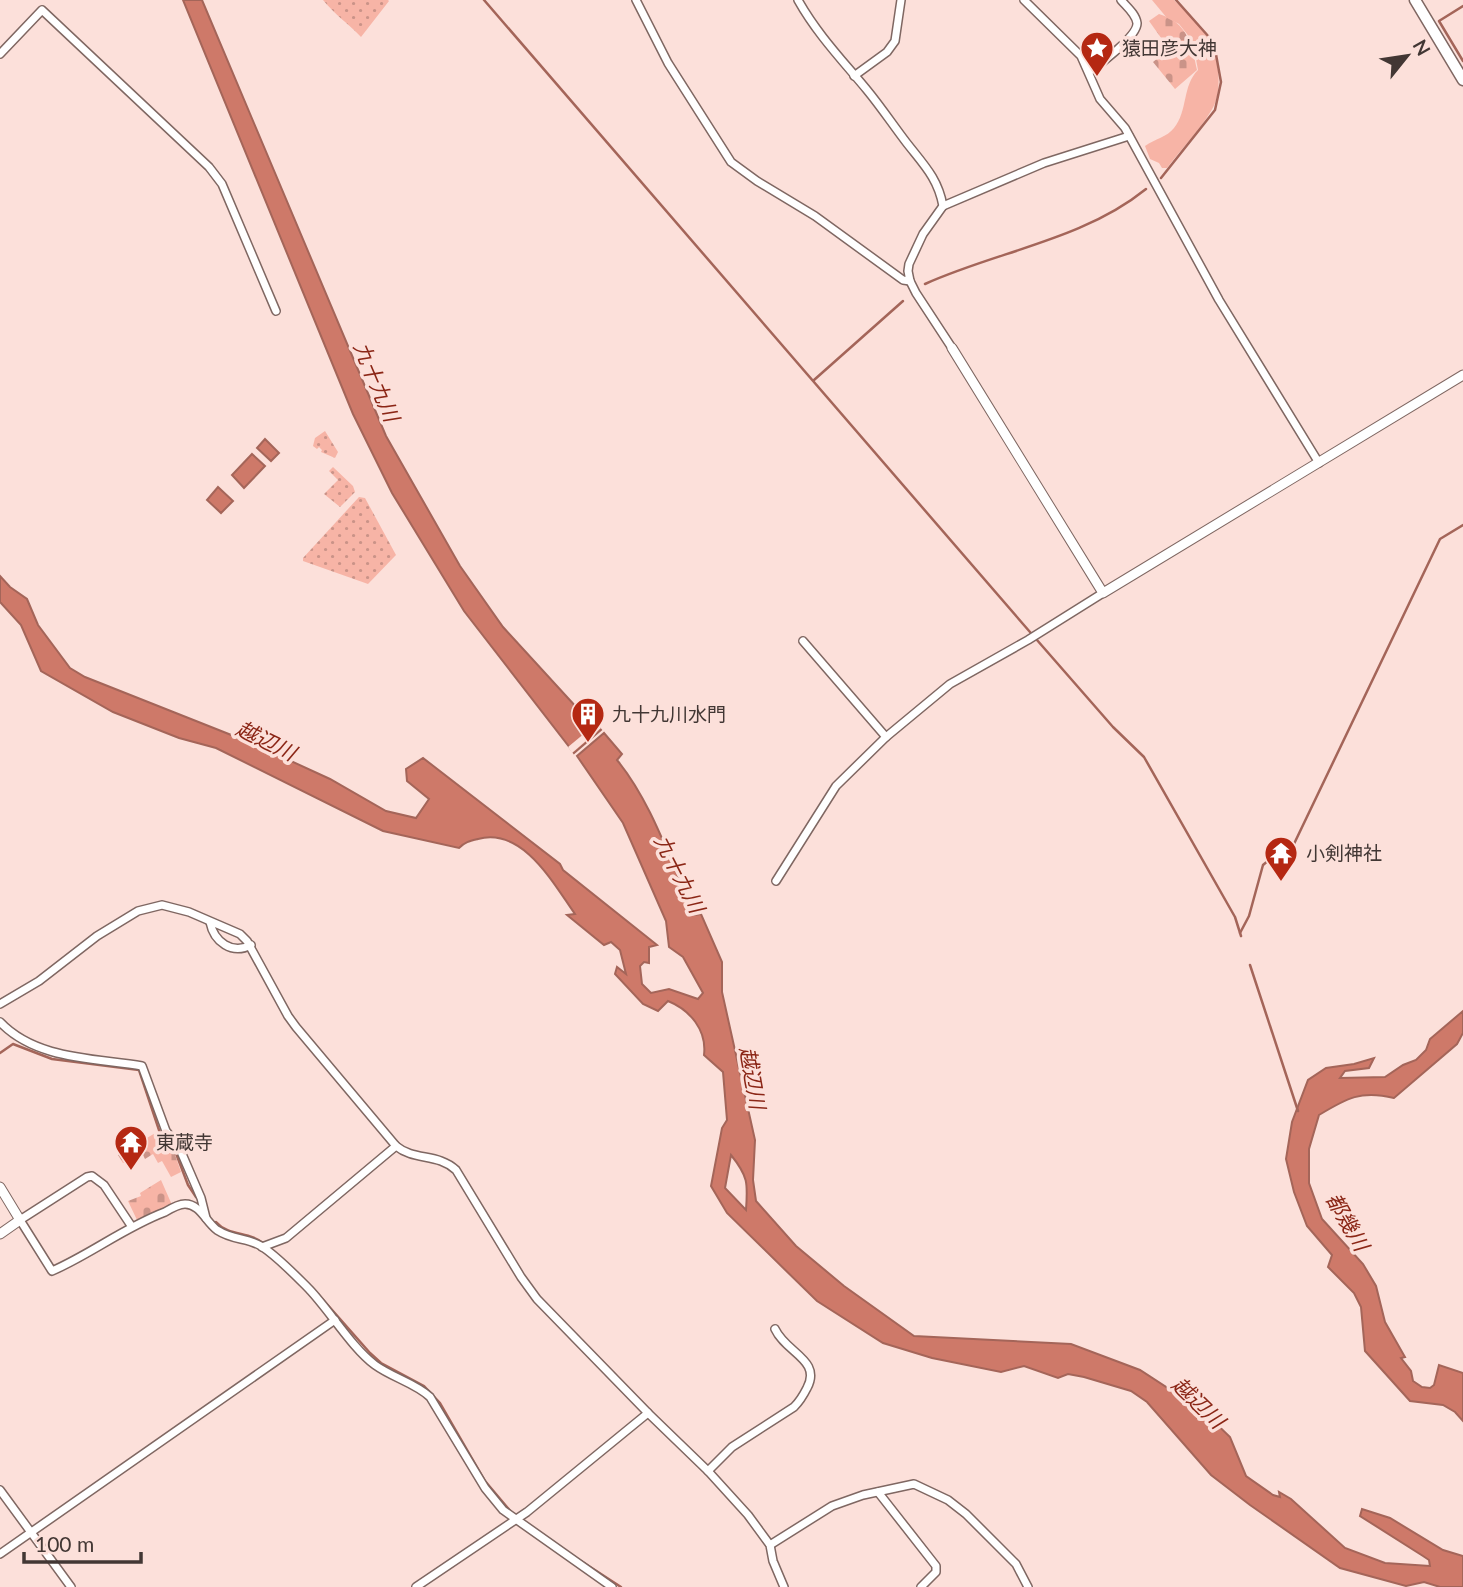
<svg xmlns="http://www.w3.org/2000/svg" width="1463" height="1587" font-family="Lato,'Noto Sans JP',sans-serif">
<style>
.grass{fill:url(#grass-dots)}
.cemetery{fill:url(#cemetery-stones)}
.park{fill:#f7b4a6}
.water{fill:#ce7969;stroke:#a46559;stroke-width:2;fill-rule:evenodd}
.pier{fill:#fce0da}
.lines{fill:none;stroke-linecap:round;stroke-linejoin:round}
.stream{stroke:#a46559;stroke-width:2.5}
.minor-casing{stroke:#7f6762;stroke-width:10}
.tertiary-casing{stroke:#7f6762;stroke-width:11}
.secondary-casing{stroke:#7f6762;stroke-width:13}
.minor{stroke:#fff;stroke-width:7}
.tertiary{stroke:#fff;stroke-width:9}
.secondary{stroke:#fff;stroke-width:10}
.labels{text-anchor:middle;stroke-width:7;stroke-linejoin:round;paint-order:stroke}
.poi-label{font-size:19px;fill:#423734;stroke:#fce0da;text-anchor:start}
.water-label{font-size:21px;font-style:italic;fill:#8b2616;stroke:#fce0da}
</style>
<defs>
<pattern id="grass-dots" width="8" height="8" patternUnits="userSpaceOnUse" patternTransform="scale(1.75)"><rect width="8" height="8" fill="#f7b4a6"/><path d="M2 2h.1M6 6h.1" fill="none" stroke="#ca9388" stroke-width="1.8" stroke-linecap="round"/></pattern>
<pattern id="cemetery-stones" width="16" height="16" patternUnits="userSpaceOnUse" patternTransform="scale(1.75)"><rect width="16" height="16" fill="#f7b4a6"/><path d="M2 7V4a2 2 0 0 1 4 0v3zM10 15v-3a2 2 0 0 1 4 0v3z" fill="#ca9388"/></pattern>
</defs>
<rect width="100%" height="100%" fill="#fce0da"/>
<g class="grass">
<path d="M323 0H388L389 1 361 37C349 24 334 14 323 0Z"/>
<polygon points="325,431 338,452 335,458 321,452 322,450 319,447 317,449 313,446 315,438"/>
<polygon points="333,467 353,486 355,492 340,507 324,494 338,480 329,471"/>
<polygon points="359,497 365,498 396,555 368,584 303,561 303,558"/>
</g>
<g class="cemetery">
<path d="M1159 14C1187 22 1192 44 1197 70L1175 89 1153 62 1169 49 1149 21Z"/>
<polygon points="157,1132 173,1149 181,1172 171,1177 162,1161 158,1163 153,1154 145,1159 142,1153 123,1163 118,1155"/>
<polygon points="161,1180 172,1205 137,1220 128,1201 141,1196 140,1193"/>
</g>
<path class="park" d="M1152 0H1174C1185 11 1199 23 1207 37 1219 56 1224 92 1211 111 1199 131 1181 149 1167 168H1162L1159 163 1150 159 1145 146C1155 139 1167 137 1174 128 1188 111 1182 86 1198 70L1193 43 1187 34 1179 24 1167 18Z"/>
<g class="water">
<polygon points="183,0 202,0 386,436 460,566 503,627 578,709 584,710 601,730 574,753 464,611 392,493 353,414"/>
<polygon points="265,439 279,453 271,461 257,448"/>
<polygon points="252,454 265,466 244,488 232,475"/>
<polygon points="218,487 233,501 221,513 207,500"/>
<path d="M0 576 10 587 27 599 38 625 70 668 85 677 254 744 330 779 386 811 416 818 429 799 407 781 406 769 423 758 560 864 563 870 657 945 649 947V963L644 962 640 966 642 984 651 993 669 989 698 999 703 993 683 957 669 947 666 921 623 823 577 756 604 733 622 754 617 760C653 804 671 864 695 915L701 914 722 962V992L755 1140 753 1180 756 1201 796 1246 844 1286 914 1336 1071 1344 1140 1370 1203 1411 1230 1437 1246 1476 1273 1495 1280 1497 1279 1492 1291 1499 1345 1548 1385 1563 1430 1566 1429 1560 1423 1556 1360 1516 1362 1509 1390 1518 1443 1550 1463 1556V1587H1440L1424 1582 1406 1586 1340 1568 1250 1505 1211 1475 1147 1402 1131 1391 1084 1377 1068 1374 1058 1378 1024 1366 1001 1372 932 1358 883 1343 817 1301 727 1213 711 1186 722 1128 727 1120 723 1072 704 1055C707 1030 690 1010 668 1001L658 1011 643 1004 615 974 617 967 626 974 620 950 611 942 604 945 567 915 575 914C553 883 523 827 478 839 470 841 465 842 459 848L383 831 216 748 179 738 113 712 41 671 21 625 0 602ZM731 1155C748 1176 748 1183 746 1210L725 1188Z"/>
<path d="M1463 1011V1033L1457 1044 1394 1098C1361 1090 1347 1098 1319 1115L1309 1149V1183L1322 1219 1363 1264 1376 1286 1385 1322 1405 1357 1401 1358 1411 1371 1413 1381 1422 1387 1430 1388 1434 1385 1439 1365 1463 1373V1421L1455 1412 1443 1405 1410 1401 1365 1351 1361 1307 1354 1293 1328 1267 1332 1255 1307 1226 1294 1192 1286 1159 1292 1122 1308 1080 1326 1068 1354 1064 1374 1058 1369 1068 1345 1071 1340 1078 1385 1077 1403 1065 1416 1060 1426 1050 1430 1039Z"/>
</g>
<polygon class="pier" points="597,723 601,728 572,753 568,747"/>
<g class="lines">
<g class="stream">
<polyline points="484,0 1023,624 1113,727 1144,757 1235,917 1241,936"/>
<polyline points="1463,6 1439,21 1463,61"/>
<polyline points="1161,178 1215,110 1221,82 1215,49 1209,37 1176,0"/>
<path d="M925 284C998 251 1083 240 1146 189"/>
<polyline points="814,380 903,301"/>
<path d="M1240 933 1249 916 1263 865C1272 856 1284 855 1293 846L1440 539 1463 525"/>
<polyline points="1250,965 1298,1111"/>
<polyline points="0,1053 13,1044 52,1059 139,1070 160,1133 174,1148 188,1185 196,1197"/>
<path d="M216 1222C229 1237 250 1231 264 1244"/>
<polyline points="318,1294 370,1353 381,1363 424,1386 440,1403 485,1481 512,1513"/>
<polyline points="581,1561 621,1587"/>
</g>
<defs>
<g id="minor">
<polyline points="636,0 668,63 731,162 757,181 815,216 903,280 910,281"/>
<path d="M798 0C817 34 843 61 867 90 881 107 893 125 906 142 923 164 938 178 943 206L923 234 909 264 908 271 910 281 916 293 952 348"/>
<polyline points="1024,0 1081,56 1100,99 1125,128 1219,300 1319,463"/>
<polyline points="0,54 42,10 209,167 222,184 276,311"/>
<path d="M1089 72C1099 65 1138 36 1137 23 1136 14 1126 6 1121 0"/>
<polyline points="854,76 887,52 895,41 901,0"/>
<polyline points="943,206 1044,163 1129,136"/>
<polyline points="803,641 886,737"/>
<polyline points="776,881 836,786 886,737 950,684 1028,640 1103,593"/>
<path d="M210 922C214 942 232 955 251 945"/>
<path d="M0 1004 39 981 97 936 138 911 162 905 189 912 240 934 247 941 288 1016 296 1027 396 1146C414 1161 438 1153 456 1170L521 1277 537 1299 648 1413 708 1471 748 1515 770 1545 773 1561 784 1587"/>
<path d="M0 1022C36 1060 95 1058 142 1066L166 1131 179 1147 201 1198 206 1218"/>
<path d="M132 1227 104 1185 92 1176 87 1177 20 1220 52 1271C91 1254 125 1227 165 1212 170 1209 179 1204 185 1204 200 1204 206 1222 217 1230 234 1241 246 1237 261 1246 277 1256 296 1276 309 1289 330 1311 352 1348 375 1365 393 1378 415 1383 430 1397L485 1488 503 1510 612 1587"/>
<polyline points="262,1247 286,1238 396,1146"/>
<path d="M708 1471 732 1447 794 1407C800 1401 803 1396 807 1388 822 1360 786 1353 775 1329"/>
<polyline points="0,1490 71,1587"/>
<polyline points="878,1492 936,1566 936,1572 921,1587"/>
<polyline points="770,1545 832,1506 863,1495 914,1484 948,1500 966,1514 1016,1564 1028,1587"/>
<polyline points="0,1554 335,1320"/>
<polyline points="416,1587 527,1512 648,1413"/>
</g>
<g id="tertiary">
<polyline points="952,348 1103,593 1463,375"/>
<polyline points="0,1187 20,1220 0,1234"/>
</g>
<polyline id="secondary" points="1415,0 1463,80"/>
</defs>
<use href="#minor" class="minor-casing"/>
<use href="#tertiary" class="tertiary-casing"/>
<use href="#secondary" class="secondary-casing"/>
<use href="#minor" class="minor"/>
<use href="#tertiary" class="tertiary"/>
<use href="#secondary" class="secondary"/>
</g>
<defs>
<symbol id="sight-pin" viewBox="-11 -11 22 30"><path d="M0 17L-7.5 6A9.5 9.5 0 1 1 7.5 6Z" fill="#b52812" stroke="#fce0da"/><path d="M0-6L1.8-2.2L6-1.7L2.9 1.2L3.7 5.4L0 3.3L-3.7 5.4L-2.9 1.2L-6-1.7L-1.8-2.2Z" fill="#fff"/></symbol>
<symbol id="building-pin" viewBox="-11 -11 22 30"><path d="M0 17L-7.5 6A9.5 9.5 0 1 1 7.5 6Z" fill="#b52812" stroke="#fce0da"/><path d="M-4-6H4V6H1V3H-1V6H-4ZM-2.5-4.3h1.7v1.8h-1.7ZM.8-4.3h1.7v1.8H.8ZM-2.5-1h1.7V.8h-1.7ZM.8-1h1.7V.8H.8Z" fill="#fff"/></symbol>
<symbol id="temple-pin" viewBox="-11 -11 22 30"><path d="M0 17L-7.5 6A9.5 9.5 0 1 1 7.5 6Z" fill="#b52812" stroke="#fce0da"/><path d="M0-6L5-2H3V0L6.5 2.5H4V6H1.5V3h-3V6H-4V2.5H-6.5L-3 0V-2H-5Z" fill="#fff"/></symbol>
</defs>
<g fill-rule="evenodd">
<use href="#sight-pin" x="1078" y="29" width="38" height="52"/>
<use href="#building-pin" x="569" y="695" width="38" height="52"/>
<use href="#temple-pin" x="1262" y="834" width="38" height="52"/>
<use href="#temple-pin" x="112" y="1123" width="38" height="52"/>
</g>
<g class="labels">
<g class="poi-label">
<text x="1122" y="55">猿田彦大神</text>
<text x="612" y="721">九十九川水門</text>
<text x="1306" y="860">小剣神社</text>
<text x="156" y="1149">東蔵寺</text>
</g>
<g class="water-label">
<text transform="translate(376 382) rotate(67)" y="7">九十九川</text>
<text transform="translate(266 741) rotate(26)" y="7">越辺川</text>
<text transform="translate(679 874) rotate(63)" y="7">九十九川</text>
<text transform="translate(752 1078) rotate(80)" y="7">越辺川</text>
<text transform="translate(1347 1222) rotate(60)" y="7">都幾川</text>
<text transform="translate(1198 1403) rotate(44)" y="7">越辺川</text>
</g>
</g>
<g transform="translate(1407 56) rotate(60)" stroke="#fce0da" stroke-width="5" paint-order="stroke">
<path d="M0-5L12 26L0 18L-12 26Z" fill="#423734"/>
<text y="-10" font-size="19" font-weight="bold" text-anchor="middle" fill="#423734">N</text>
</g>
<path d="M24 1552v10h117v-10" fill="none" stroke="#423734" stroke-width="3.5"/>
<text x="35" y="1552" font-size="21" fill="#423734" stroke="#fce0da" stroke-width="5" paint-order="stroke">100 m</text>
</svg>
